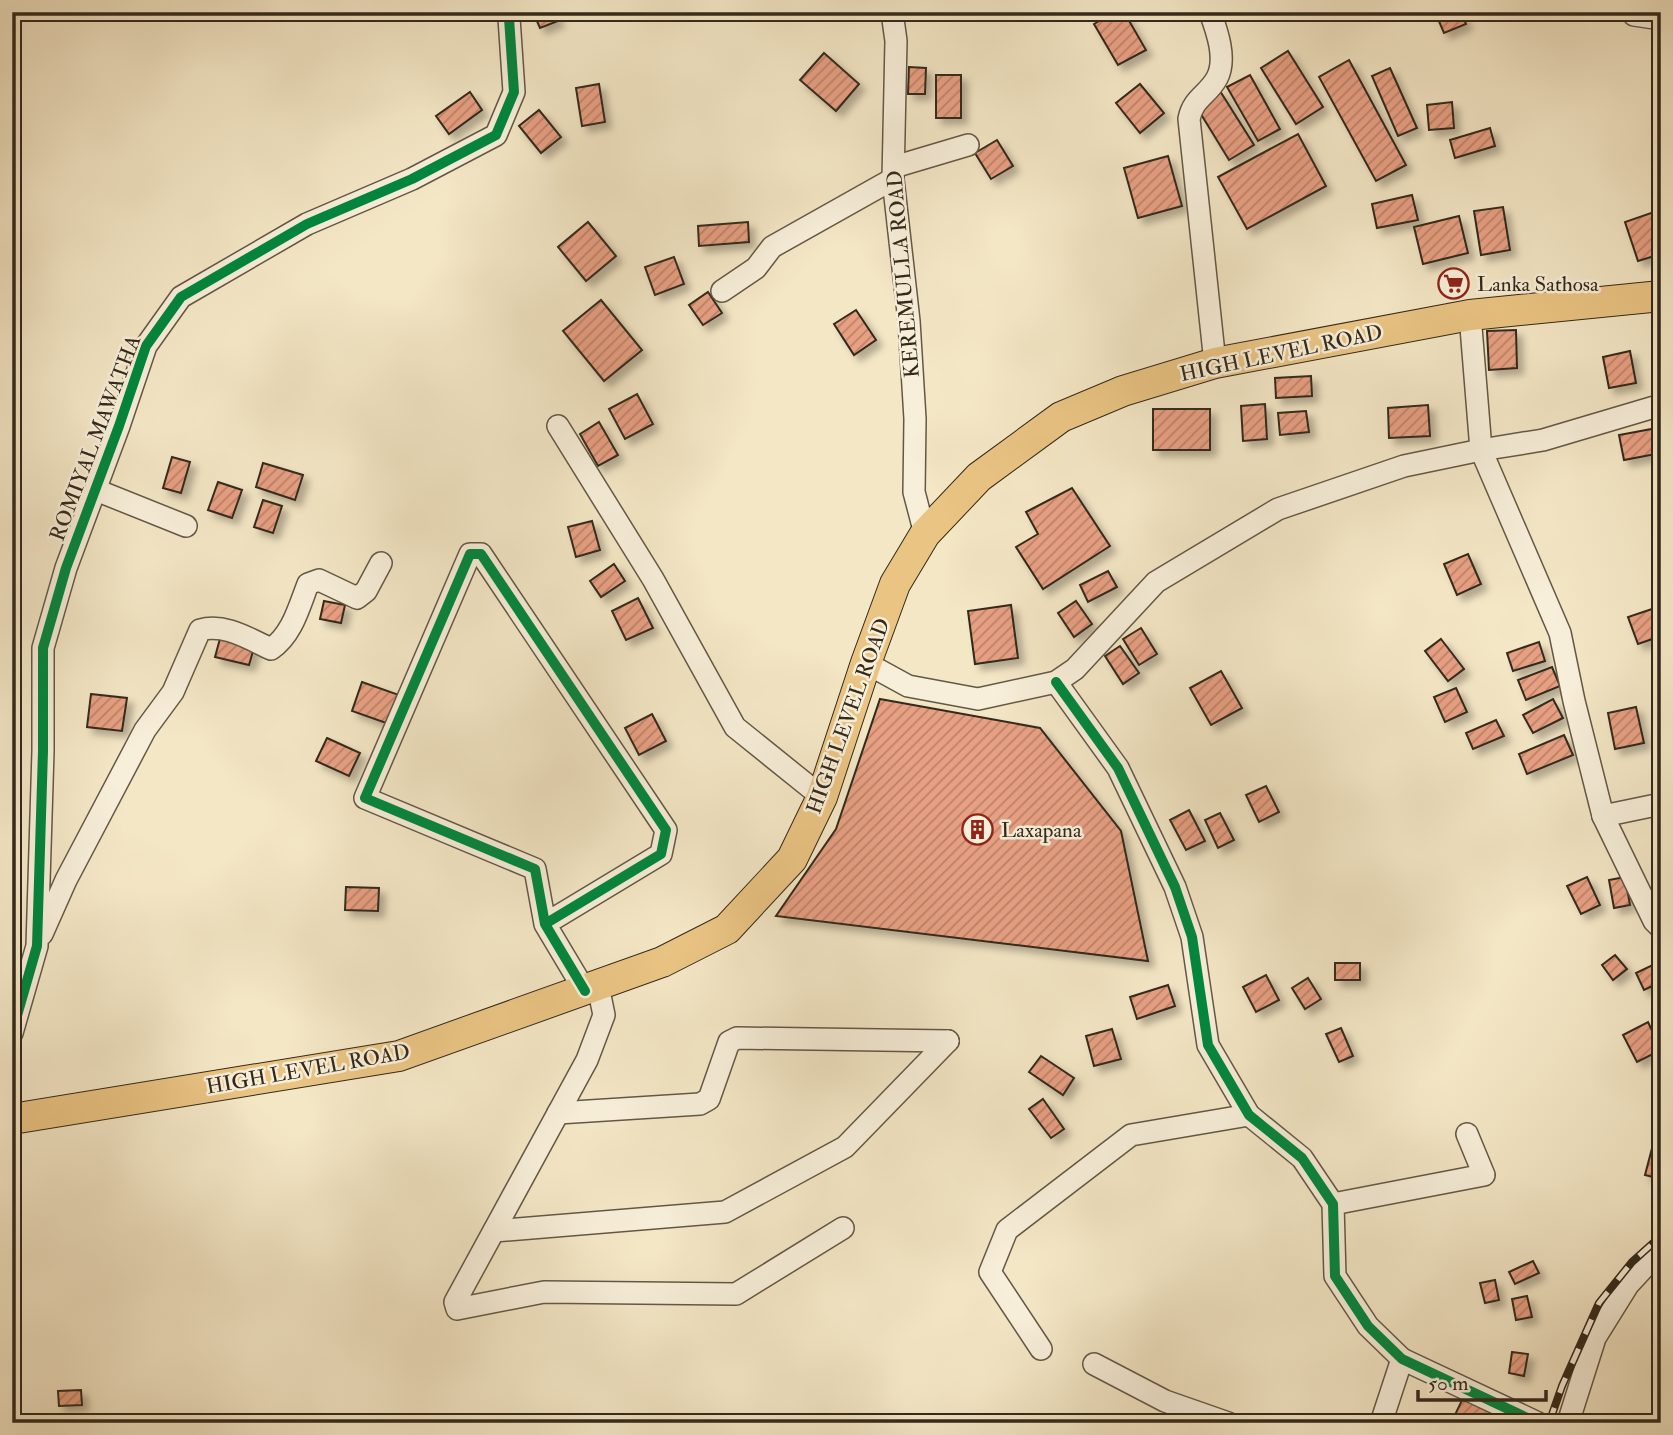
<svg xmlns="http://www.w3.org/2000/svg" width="1673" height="1435" font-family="'IM FELL Double Pica',serif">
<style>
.building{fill:url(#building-hatch);stroke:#33291b;stroke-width:2;filter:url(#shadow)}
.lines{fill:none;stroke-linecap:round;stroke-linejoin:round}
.minor-casing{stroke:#635846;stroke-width:24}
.highway-casing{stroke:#33291b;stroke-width:32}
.minor{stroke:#f8efda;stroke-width:21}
.highway{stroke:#eac483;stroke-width:30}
.rail-casing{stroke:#33291b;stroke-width:8}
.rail{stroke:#f8efda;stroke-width:5;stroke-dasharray:16;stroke-linecap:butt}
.cycleway-casing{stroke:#f8efda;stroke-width:15}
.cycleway{stroke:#00873e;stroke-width:10}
.labels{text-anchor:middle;stroke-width:5;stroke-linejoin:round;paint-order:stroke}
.street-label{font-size:21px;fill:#33291b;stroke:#f8efda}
.poi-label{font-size:21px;fill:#33291b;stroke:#f8efda;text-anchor:start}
</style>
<defs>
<pattern id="building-hatch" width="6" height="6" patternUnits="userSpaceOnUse" patternTransform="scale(1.75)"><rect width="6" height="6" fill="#e8a083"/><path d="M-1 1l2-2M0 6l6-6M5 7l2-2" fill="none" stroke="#bd826a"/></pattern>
<filter id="shadow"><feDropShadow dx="6" dy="6" stdDeviation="3.5" flood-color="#0004"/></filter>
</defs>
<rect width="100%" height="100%" fill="#f4e7c6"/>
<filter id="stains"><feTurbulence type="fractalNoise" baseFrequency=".00286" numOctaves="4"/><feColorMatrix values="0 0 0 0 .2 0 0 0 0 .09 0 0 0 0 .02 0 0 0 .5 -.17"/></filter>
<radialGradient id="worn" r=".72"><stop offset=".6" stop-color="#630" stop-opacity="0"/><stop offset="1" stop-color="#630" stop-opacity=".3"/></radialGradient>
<g class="building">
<polygon points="533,12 554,12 558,21 540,28"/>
<polygon points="1115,12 1124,12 1146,50 1118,65 1094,24"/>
<polygon points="1435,12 1461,12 1466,24 1444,33"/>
<polygon points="1288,51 1323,107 1296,124 1261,68"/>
<polygon points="824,53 859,84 836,111 800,80"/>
<polygon points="1349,60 1406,165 1376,181 1319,77"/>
<polygon points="909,67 926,68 925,94 908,94"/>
<polygon points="1390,68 1417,128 1398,136 1372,76"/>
<rect x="936" y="75" width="25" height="43"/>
<polygon points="1250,75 1280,129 1258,141 1227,87"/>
<polygon points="599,84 605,122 582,126 576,88"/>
<polygon points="1140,84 1164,113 1140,133 1116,103"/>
<polygon points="1220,91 1254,145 1229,160 1196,106"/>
<polygon points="470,92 482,110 449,134 436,116"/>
<polygon points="1452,102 1454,128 1429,130 1427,105"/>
<polygon points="539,110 561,137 541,153 519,126"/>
<polygon points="1490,128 1495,146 1455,158 1450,140"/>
<polygon points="1298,134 1326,186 1247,229 1218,177"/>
<polygon points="997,140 1013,166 991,179 975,153"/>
<polygon points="1168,156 1182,206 1138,218 1124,168"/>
<polygon points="1412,195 1418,220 1377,228 1372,204"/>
<polygon points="1503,207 1510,250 1481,255 1474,211"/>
<polygon points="1654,212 1661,233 1661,254 1638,261 1625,222"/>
<polygon points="1459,216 1468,253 1423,264 1414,227"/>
<polygon points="588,222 616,256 586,281 558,247"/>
<polygon points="748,222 749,242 699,246 698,226"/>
<polygon points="674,257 684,284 655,295 645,267"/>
<polygon points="708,292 722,313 703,325 689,305"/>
<polygon points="601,300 642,350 604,381 563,331"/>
<polygon points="856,310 876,340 854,355 834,324"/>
<polygon points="1655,313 1661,313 1661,338 1656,338"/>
<polygon points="1516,330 1517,368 1489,370 1487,331"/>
<polygon points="1630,351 1636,383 1609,388 1603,357"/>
<polygon points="1311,376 1312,396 1276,398 1275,378"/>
<polygon points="637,394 653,424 625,439 609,409"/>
<polygon points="1265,404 1267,439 1243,441 1241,406"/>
<polygon points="1428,405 1430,436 1389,438 1388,408"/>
<rect x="1153" y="409" width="57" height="41"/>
<polygon points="1306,411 1309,432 1280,435 1278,413"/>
<polygon points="599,422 618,455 598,466 580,434"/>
<polygon points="1657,428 1661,453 1624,460 1619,435"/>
<polygon points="172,457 190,462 181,493 163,488"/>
<polygon points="263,463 303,475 295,500 256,487"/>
<polygon points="218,482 242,490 232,518 208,510"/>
<polygon points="1072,488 1110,546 1043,589 1016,547 1038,534 1026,512"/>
<polygon points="263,500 282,506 273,533 254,527"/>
<polygon points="592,521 600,550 576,557 568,527"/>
<polygon points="1468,554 1481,584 1457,595 1444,564"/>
<polygon points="614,564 625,581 601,597 590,581"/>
<polygon points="1108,571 1117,587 1088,602 1080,585"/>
<polygon points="638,598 653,628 626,640 612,611"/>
<polygon points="324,601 345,605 341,623 320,619"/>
<polygon points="1076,601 1092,624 1074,637 1058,613"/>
<polygon points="1011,605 1018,658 975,664 968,611"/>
<polygon points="1661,606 1661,636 1638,644 1628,617"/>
<polygon points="1141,628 1157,654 1139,665 1123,639"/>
<polygon points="221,635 255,644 249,665 215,657"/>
<polygon points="1441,639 1464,669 1448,681 1425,651"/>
<polygon points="1539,642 1545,661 1513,671 1507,653"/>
<polygon points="1120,646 1139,673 1123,684 1105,656"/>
<polygon points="1552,667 1560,686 1526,700 1518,680"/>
<polygon points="1221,671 1242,708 1211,725 1190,688"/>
<polygon points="362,682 399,695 389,724 352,711"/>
<polygon points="1456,688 1467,712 1445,722 1434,697"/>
<polygon points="91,694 127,698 122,731 87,727"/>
<polygon points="880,699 1040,728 1121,831 1148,961 776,916 836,829"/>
<polygon points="1553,699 1563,718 1533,733 1523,715"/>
<polygon points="1636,707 1644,743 1615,749 1608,713"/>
<polygon points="652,714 666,741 639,755 625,728"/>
<polygon points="1496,720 1504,736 1473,749 1466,733"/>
<polygon points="1564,735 1573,755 1527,774 1519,754"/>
<polygon points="327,738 360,753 349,776 316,761"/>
<polygon points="1266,786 1279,812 1259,822 1246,795"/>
<polygon points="1189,810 1205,841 1186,850 1170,820"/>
<polygon points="1220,813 1234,840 1218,848 1205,820"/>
<polygon points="1587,877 1600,905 1581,914 1567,886"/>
<polygon points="1625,877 1630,905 1614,908 1609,880"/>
<polygon points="346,887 379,888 378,911 345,910"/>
<polygon points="1615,955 1627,969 1613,980 1602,965"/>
<polygon points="1661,961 1661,982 1644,990 1636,973"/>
<rect x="1335" y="963" width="25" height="17"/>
<polygon points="1266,975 1279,1000 1256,1012 1243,987"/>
<polygon points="1308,978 1321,999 1305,1009 1292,988"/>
<polygon points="1168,985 1175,1006 1137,1019 1130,997"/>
<polygon points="1648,1022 1661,1050 1637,1062 1623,1035"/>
<polygon points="1341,1028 1353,1056 1339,1062 1326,1034"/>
<polygon points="1112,1029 1121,1059 1094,1066 1086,1036"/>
<polygon points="1041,1056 1074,1078 1063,1095 1029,1072"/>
<polygon points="1043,1099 1064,1129 1051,1138 1029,1109"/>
<polygon points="1655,1137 1661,1138 1661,1179 1645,1175"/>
<polygon points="1533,1261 1539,1273 1515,1284 1509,1272"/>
<polygon points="1495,1280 1499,1300 1485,1303 1480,1283"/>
<polygon points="1527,1296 1532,1317 1516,1320 1512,1299"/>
<polygon points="1512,1352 1528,1354 1524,1376 1509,1373"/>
<polygon points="81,1390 82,1405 59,1406 58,1391"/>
<polygon points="1464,1396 1510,1418 1508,1423 1460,1423 1453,1419"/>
<rect x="355" y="1420" width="26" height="3"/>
</g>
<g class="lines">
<defs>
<g id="minor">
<polyline points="892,12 896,41 893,179 909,321 915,419 914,492 925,534"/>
<path d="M1210 12C1217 31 1227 59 1217 78 1208 95 1193 98 1189 119L1215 363"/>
<polyline points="1633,12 1634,15 1661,19"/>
<polyline points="894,167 968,145"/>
<polyline points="722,291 756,268 772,247 893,179"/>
<polyline points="1470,315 1481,450 1560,633 1574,701 1603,816 1654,921 1661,928"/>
<polyline points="558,426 653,579 735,727 822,797"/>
<polyline points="96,490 186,526"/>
<polyline points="866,663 908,686 978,699 1056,682 1075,669 1156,582 1278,509 1404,466 1481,450 1543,440 1661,405"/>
<polyline points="1056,682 1118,768 1175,887 1192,937 1208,1045 1249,1115 1302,1158 1333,1204 1335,1276 1368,1326 1402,1359 1538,1423"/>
<polyline points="1603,816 1661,804"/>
<polyline points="545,924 661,854 666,830 481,554 470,554 365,798 535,869 545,924 585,991"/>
<path d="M42 934 66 880 145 730 173 692 200 630C225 623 249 639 271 649 292 635 299 607 308 584L319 580 357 598 366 591 381 563"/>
<polyline points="598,986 604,1015 587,1060 455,1302 457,1309 544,1292 736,1294 843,1228"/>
<polyline points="12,1033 37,946 43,751 43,648 66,568 119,426 146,346 181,297 307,224 412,179 496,135 514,92 509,18 506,12"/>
<polyline points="558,1113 700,1104 709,1099 729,1042 737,1038 948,1041"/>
<polyline points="1333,1204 1484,1175 1467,1134"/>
<polyline points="494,1231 725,1212 845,1147 948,1041"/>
<polyline points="1041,1349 990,1272 1007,1230 1131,1135 1249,1115"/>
<polyline points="1094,1364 1165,1401 1228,1423"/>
<polyline points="1381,1423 1402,1359"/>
<polyline points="1568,1423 1595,1338 1628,1285 1661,1249"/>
</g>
<polyline id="highway" points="12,1119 399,1056 662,962 727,929 792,859 822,797 866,663 895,584 925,534 979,477 1061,417 1123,391 1215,363 1470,315 1661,296"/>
</defs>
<use href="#minor" class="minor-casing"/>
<use href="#highway" class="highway-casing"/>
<use href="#minor" class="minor"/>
<use href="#highway" class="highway"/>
<defs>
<polyline id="rail" points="1549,1423 1562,1386 1599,1303 1632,1262 1661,1236"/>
</defs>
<use href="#rail" class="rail-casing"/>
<use href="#rail" class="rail"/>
<defs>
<g id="cycleway">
<polyline points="1056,682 1118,768 1175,887 1192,937 1208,1045 1249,1115 1302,1158 1333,1204 1335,1276 1368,1326 1402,1359 1538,1423"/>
<polyline points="545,924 661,854 666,830 481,554 470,554 365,798 535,869 545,924 585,991"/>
<polyline points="12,1033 37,946 43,751 43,648 66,568 119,426 146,346 181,297 307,224 412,179 496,135 514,92 509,18 506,12"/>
</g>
</defs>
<use href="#cycleway" class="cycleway-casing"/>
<use href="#cycleway" class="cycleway"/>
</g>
<defs>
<symbol id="supermarket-ring" viewBox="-11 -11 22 22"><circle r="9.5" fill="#f8efda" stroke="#8f2418" stroke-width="1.5"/><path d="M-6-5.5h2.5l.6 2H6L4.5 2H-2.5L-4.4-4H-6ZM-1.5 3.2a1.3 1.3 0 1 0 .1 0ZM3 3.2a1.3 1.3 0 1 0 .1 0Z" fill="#8f2418"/></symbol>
<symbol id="building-ring" viewBox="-11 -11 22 22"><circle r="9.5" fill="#f8efda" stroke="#8f2418" stroke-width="1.5"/><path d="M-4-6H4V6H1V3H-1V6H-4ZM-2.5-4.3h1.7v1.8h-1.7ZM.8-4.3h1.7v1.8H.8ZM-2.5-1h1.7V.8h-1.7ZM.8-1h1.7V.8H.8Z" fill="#8f2418"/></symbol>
</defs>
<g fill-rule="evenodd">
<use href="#supermarket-ring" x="1436" y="266" width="35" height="35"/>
<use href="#building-ring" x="960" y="812" width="35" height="35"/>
</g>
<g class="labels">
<g class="street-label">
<text transform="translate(903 274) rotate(-95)" y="7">KEREMULLA ROAD</text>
<text transform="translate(1281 353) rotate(-12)" y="7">HIGH LEVEL ROAD</text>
<text transform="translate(95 438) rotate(-69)" y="7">ROMIYAL MAWATHA</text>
<text transform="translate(848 716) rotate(-70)" y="7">HIGH LEVEL ROAD</text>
<text transform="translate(308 1069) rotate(-10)" y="7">HIGH LEVEL ROAD</text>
</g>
<g class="poi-label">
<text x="1477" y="291">Lanka Sathosa</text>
<text x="1001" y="837">Laxapana</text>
</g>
</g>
<rect width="1673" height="1435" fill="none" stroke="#f4e7c6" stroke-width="42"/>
<rect x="14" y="14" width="1645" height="1407" fill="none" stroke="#33291b" stroke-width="3.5"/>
<rect x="21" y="21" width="1631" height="1393" fill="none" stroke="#33291b" stroke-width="2"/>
<path d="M1418 1390v10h128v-10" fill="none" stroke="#33291b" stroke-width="3.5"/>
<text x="1428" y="1390" font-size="21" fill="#33291b" stroke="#f8efda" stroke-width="5" paint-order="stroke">50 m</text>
<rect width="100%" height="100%" filter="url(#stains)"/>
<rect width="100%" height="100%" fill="url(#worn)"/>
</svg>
